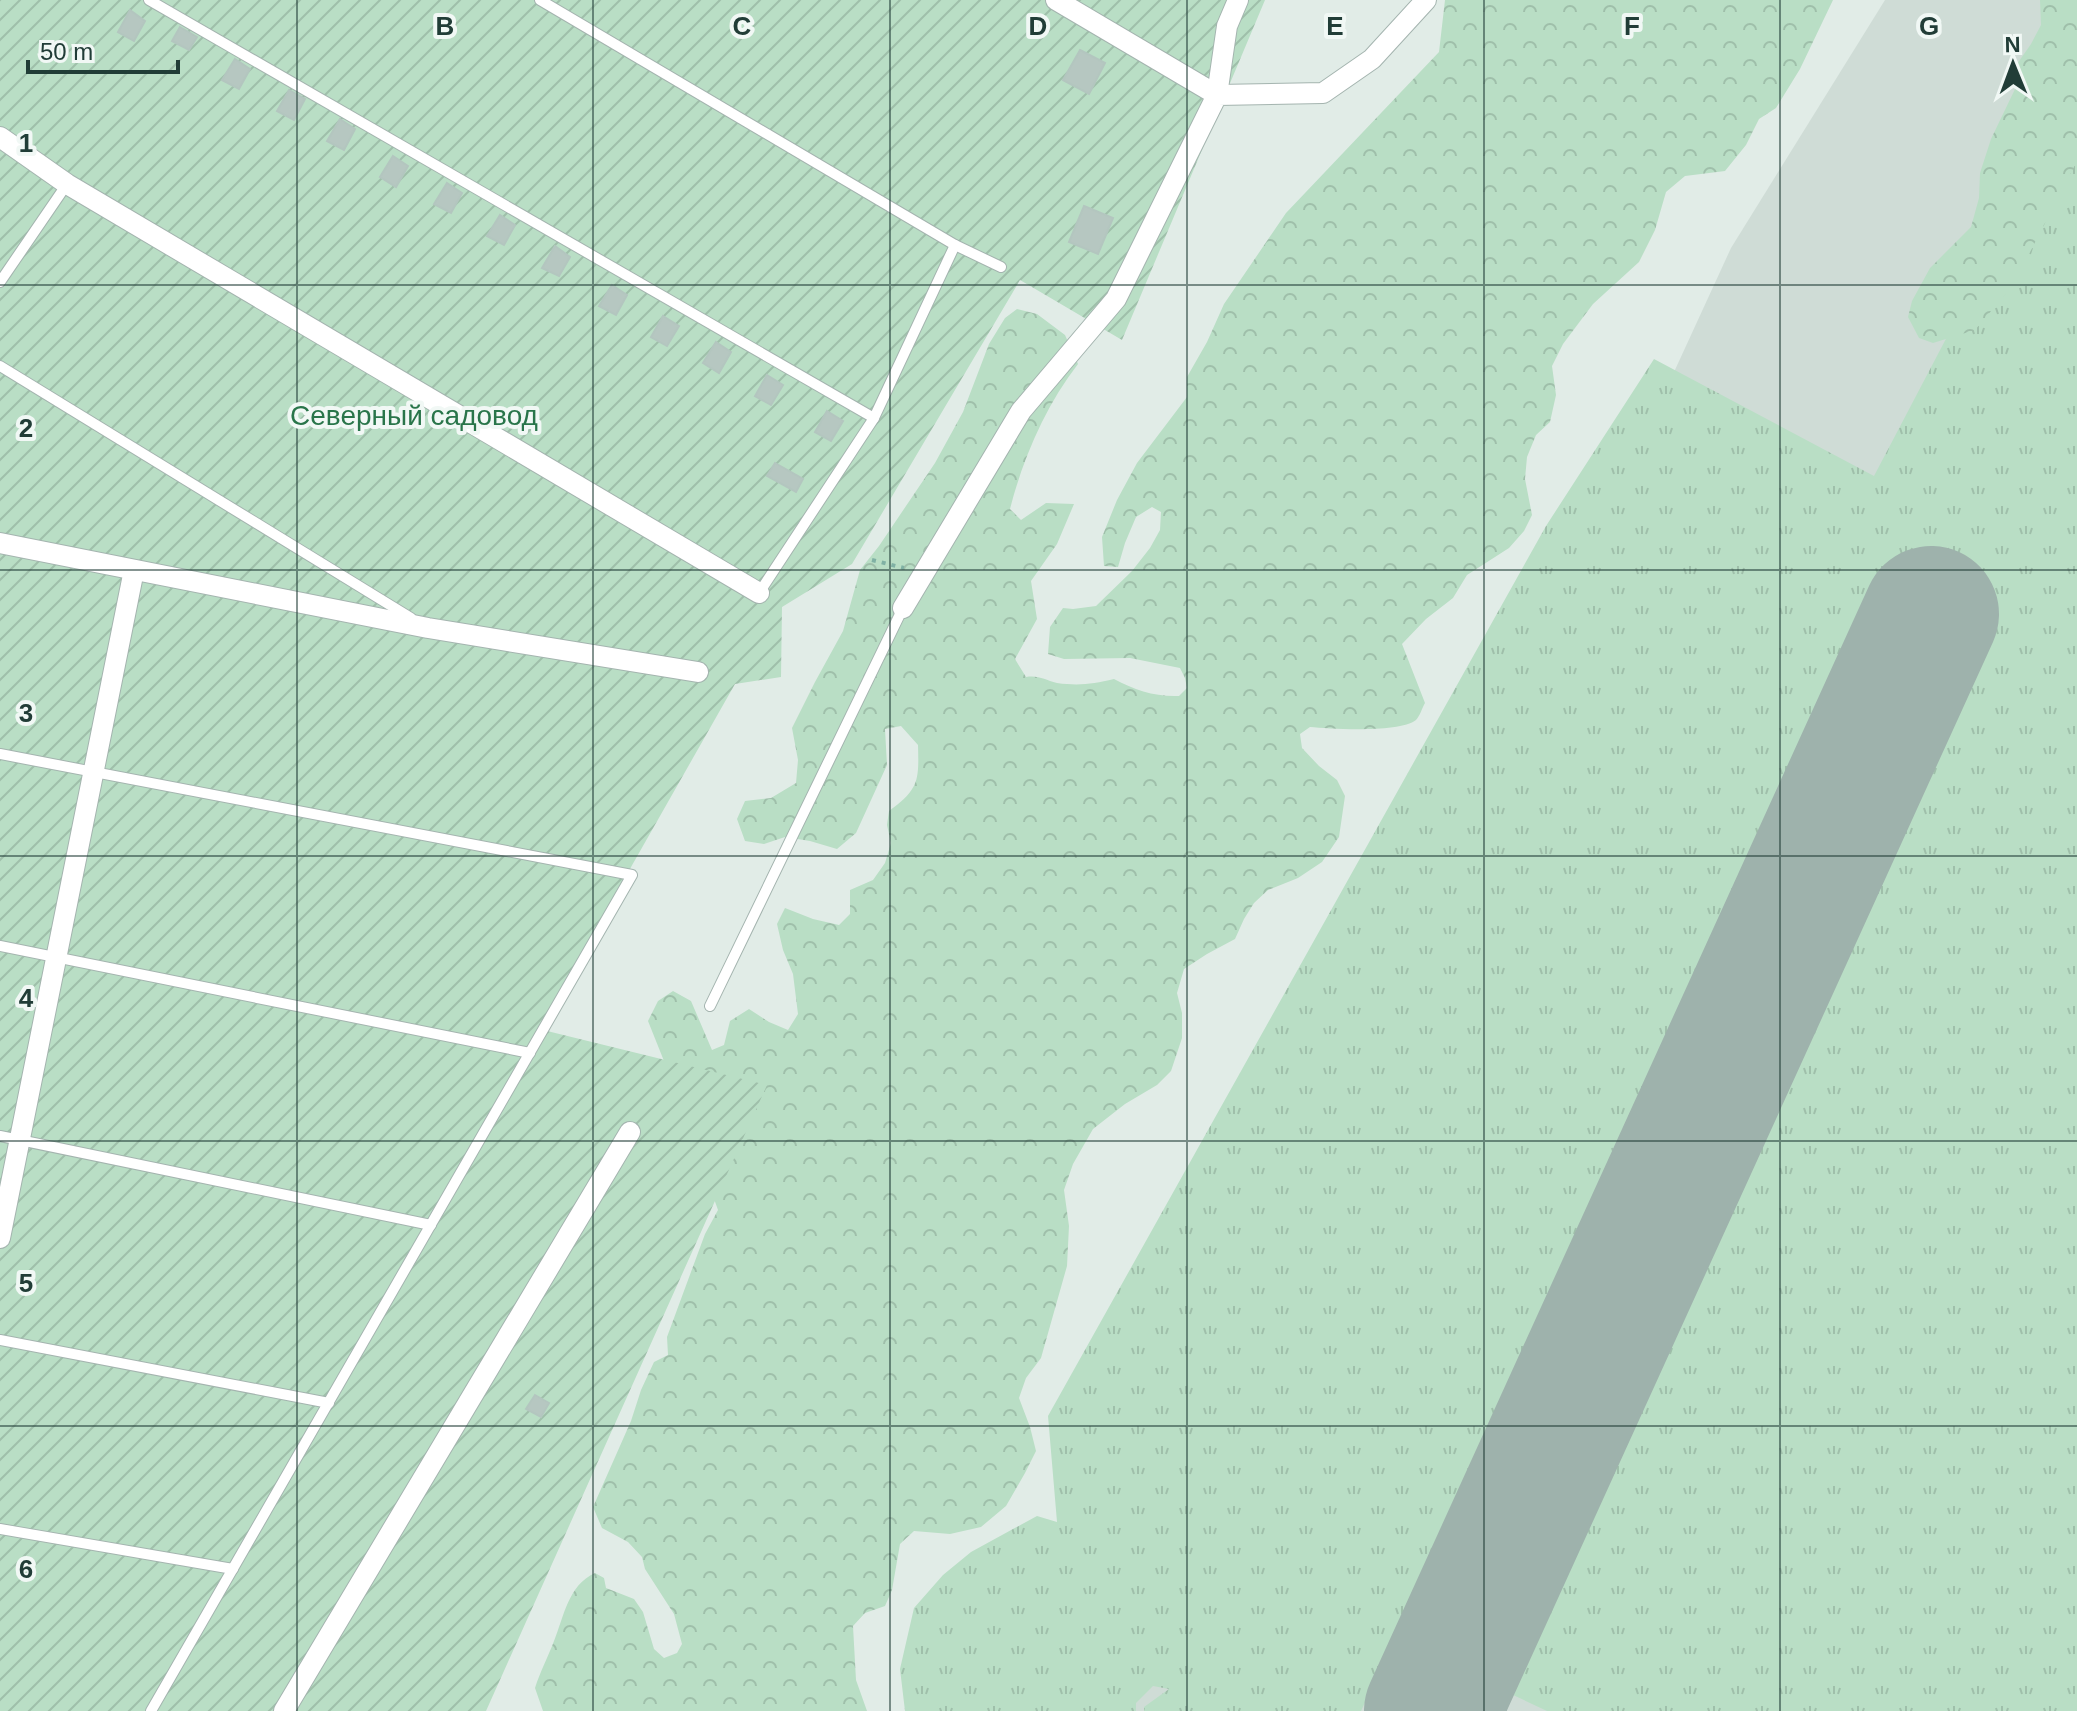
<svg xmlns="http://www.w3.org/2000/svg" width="2077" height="1711" font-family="Arial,sans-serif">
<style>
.built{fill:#cfdcd6}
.grass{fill:url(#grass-tufts)}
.forest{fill:url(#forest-crowns)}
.garden{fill:url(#garden-furrows)}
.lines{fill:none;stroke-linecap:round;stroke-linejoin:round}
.taxiway{stroke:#9eb2ac;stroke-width:54}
.runway{stroke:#9eb2ac;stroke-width:136}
.building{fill:#b6c7c1;stroke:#b3c6bf;stroke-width:2}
.lane-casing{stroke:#a4b4af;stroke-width:12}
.street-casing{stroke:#a4b4af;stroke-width:22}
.path{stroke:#80b1a4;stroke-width:4;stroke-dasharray:4 6;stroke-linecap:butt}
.lane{stroke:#fff;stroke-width:10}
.street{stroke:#fff;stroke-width:20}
.grid{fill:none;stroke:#213d37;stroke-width:2;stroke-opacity:0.55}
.labels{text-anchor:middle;stroke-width:8;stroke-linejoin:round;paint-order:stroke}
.park-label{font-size:28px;fill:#29754a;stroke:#f1f8f5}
.grid-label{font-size:26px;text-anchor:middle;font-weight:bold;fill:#213d37;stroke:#f1f8f5;stroke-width:8;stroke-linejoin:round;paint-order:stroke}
</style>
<defs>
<pattern id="grass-tufts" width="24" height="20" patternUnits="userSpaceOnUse" patternTransform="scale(2)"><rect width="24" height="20" fill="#b9dec5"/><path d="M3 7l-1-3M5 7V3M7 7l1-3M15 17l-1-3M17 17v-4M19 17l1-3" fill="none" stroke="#9fbfaa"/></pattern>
<pattern id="forest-crowns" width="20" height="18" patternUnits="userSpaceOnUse" patternTransform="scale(2)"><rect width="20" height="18" fill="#b9dec5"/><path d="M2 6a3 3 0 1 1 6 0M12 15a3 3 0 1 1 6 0" fill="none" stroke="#9fbfaa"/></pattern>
<pattern id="garden-furrows" width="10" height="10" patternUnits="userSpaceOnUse" patternTransform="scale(2)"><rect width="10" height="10" fill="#b9dec5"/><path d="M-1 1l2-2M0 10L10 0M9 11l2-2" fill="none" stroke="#9fbfaa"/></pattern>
</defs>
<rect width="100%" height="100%" fill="#e1ece7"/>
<polygon class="built" points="1885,0 2077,0 1928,1711 1059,1711 1731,248"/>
<polygon class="grass" points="2077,89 2077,1711 1547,1711 1511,1694 1958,678 1982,628 1886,584 1361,1711 1144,1711 1144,1707 1169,1689 1153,1686 1136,1703 1136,1711 905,1711 900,1669 914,1608 943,1575 971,1552 1037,1516 1057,1522 1048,1416 1546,526 1654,359 1874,476"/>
<g class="forest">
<path d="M1445 0H1833L1800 69 1776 108 1759 119 1746 145 1725 171 1685 176 1666 192 1655 230 1639 262 1593 304 1563 344 1552 366 1556 395 1550 422 1536 435 1527 457 1525 479 1532 515 1524 531 1509 548 1467 575 1453 598 1426 619 1402 644 1425 703C1422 708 1420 716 1416 720 1400 733 1331 729 1310 727L1300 734 1302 748 1319 766 1337 780 1345 796 1339 837 1322 862 1298 878 1268 890 1254 903 1244 919 1235 939 1207 954 1184 969 1177 993 1182 1013V1038L1171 1071 1157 1085 1125 1104 1093 1129 1073 1164 1064 1190 1069 1226 1067 1266 1041 1358 1026 1378 1019 1398 1030 1427 1036 1451 1025 1473 1006 1506 981 1527 950 1534 914 1531 900 1544 892 1590 885 1606 865 1613 853 1626 856 1680 867 1711H543L535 1688C540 1672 548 1657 554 1641 564 1617 568 1585 595 1573L604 1578 606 1588 634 1599 643 1612 654 1649 664 1658 677 1653 682 1644 674 1614 645 1569 642 1557 628 1542 602 1528 593 1507 631 1421 641 1390 654 1362 668 1355 667 1337 705 1234 718 1210 672 1081 648 1021 658 1001 673 991 691 1001 712 1050 724 1045 730 1021 749 1009 769 1022 788 1030 798 1014 793 974 783 950 777 924 785 908 813 919 839 925 850 914V890L873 880 885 863 891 843 887 825 889 811C919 789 919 781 918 745L901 726 885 729 887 765 856 833 837 849 810 841 785 837 764 844 745 841 737 819 745 801 771 798 796 783 798 760 792 728 815 682 843 631 860 570 879 546 935 463 963 412 989 344 1005 318 1017 309 1037 314 1065 335 1078 364C1046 405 1023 458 1010 509L1021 520 1046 503 1074 504 1057 544 1031 581 1037 619 1015 659 1026 677C1039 675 1045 680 1057 683 1079 686 1093 684 1114 679 1135 690 1155 697 1179 696L1187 688 1185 678 1180 668 1130 658 1064 659 1048 654 1050 627 1063 608 1073 609 1096 606 1132 571 1150 548 1160 530 1161 512 1152 507 1136 517 1125 543 1118 567 1104 566 1102 537 1117 500 1137 463 1187 397V377L1207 342 1224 304 1286 213 1439 52Z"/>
<polygon points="2040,0 2077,0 2077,155 2074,167 2013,285 1975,330 1933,343 1919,338 1908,317 1912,301 1930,268 1971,227 1979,198 1980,173 1991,139 2016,87 2017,64 2031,44 2041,25"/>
</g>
<polygon class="garden" points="0,0 1265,0 1122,340 1020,280 852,564 782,607 781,677 735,684 539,1029 767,1085 486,1711 0,1711"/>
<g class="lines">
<path class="taxiway" d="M1459 1653C1455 1677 1456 1700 1480 1711"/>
<polyline class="runway" points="1432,1711 1931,614"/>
</g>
<g class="building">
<polygon points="130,10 145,21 134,41 118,32"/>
<polygon points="180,27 197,37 189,50 172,41"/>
<polygon points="1080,50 1105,63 1089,94 1063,80"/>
<polygon points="235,59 250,69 239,89 222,80"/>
<polygon points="289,90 305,99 294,120 277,111"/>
<polygon points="340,119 355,129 344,150 327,141"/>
<polygon points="393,156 408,166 396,187 380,177"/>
<polygon points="447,183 462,193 451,213 434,204"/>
<polygon points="1084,206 1113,218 1098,254 1069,242"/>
<polygon points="500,215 515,225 504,245 487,236"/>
<polygon points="555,246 570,257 559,276 542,268"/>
<polygon points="612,285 627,295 616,315 599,306"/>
<polygon points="663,316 679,326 667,346 651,337"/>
<polygon points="716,342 731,352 719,373 703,363"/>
<polygon points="767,375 783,385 771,405 755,396"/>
<polygon points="827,411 843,421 831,441 815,432"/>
<polygon points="775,463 803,479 796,492 767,476"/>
<polygon points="535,1395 549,1403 541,1417 526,1409"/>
</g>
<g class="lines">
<defs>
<g id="lane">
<polyline points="149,0 874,418"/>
<polyline points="540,0 955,245 1001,267"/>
<polyline points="0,282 67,184"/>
<polyline points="0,366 411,618"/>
<polyline points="759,593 874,418 955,245"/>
<polyline points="0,754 632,875 151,1711"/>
<polyline points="0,946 530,1053"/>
<polyline points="710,1006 903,608"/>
<polyline points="0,1136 431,1225"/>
<polyline points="0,1340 329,1403"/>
<polyline points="0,1529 233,1569"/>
</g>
<g id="street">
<polyline points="1056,0 1217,95 1227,26 1238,0"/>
<polyline points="0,137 67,184 759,593"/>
<polyline points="0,543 428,628 698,672"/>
<polyline points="903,608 1021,411 1116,299 1217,95 1323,93 1372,59 1426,0"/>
<polyline points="0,1238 134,570"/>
<polyline points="284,1711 630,1132"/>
</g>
</defs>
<use href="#lane" class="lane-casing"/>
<use href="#street" class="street-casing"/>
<polyline class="path" points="872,560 904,568"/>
<use href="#lane" class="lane"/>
<use href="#street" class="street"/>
</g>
<path class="grid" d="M297 0V1711M593 0V1711M890 0V1711M1187 0V1711M1484 0V1711M1780 0V1711M0 285H2077M0 570H2077M0 856H2077M0 1141H2077M0 1426H2077"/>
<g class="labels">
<g class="park-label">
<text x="414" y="425">Северный садовод</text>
</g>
</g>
<g class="grid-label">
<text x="445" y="35">B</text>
<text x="742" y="35">C</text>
<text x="1038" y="35">D</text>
<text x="1335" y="35">E</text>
<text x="1632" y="35">F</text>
<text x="1929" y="35">G</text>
<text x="26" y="152">1</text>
<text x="26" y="437">2</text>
<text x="26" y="722">3</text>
<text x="26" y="1007">4</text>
<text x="26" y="1292">5</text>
<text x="26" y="1578">6</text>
</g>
<g transform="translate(2013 64) rotate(359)" stroke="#f1f8f5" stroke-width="6" paint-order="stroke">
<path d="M0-6L14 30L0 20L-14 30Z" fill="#213d37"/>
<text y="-12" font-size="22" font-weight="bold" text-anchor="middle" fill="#213d37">N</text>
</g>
<path d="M28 60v12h150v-12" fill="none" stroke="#213d37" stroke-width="4"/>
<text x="40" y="60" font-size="24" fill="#213d37" stroke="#f1f8f5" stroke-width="6" paint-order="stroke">50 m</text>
</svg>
